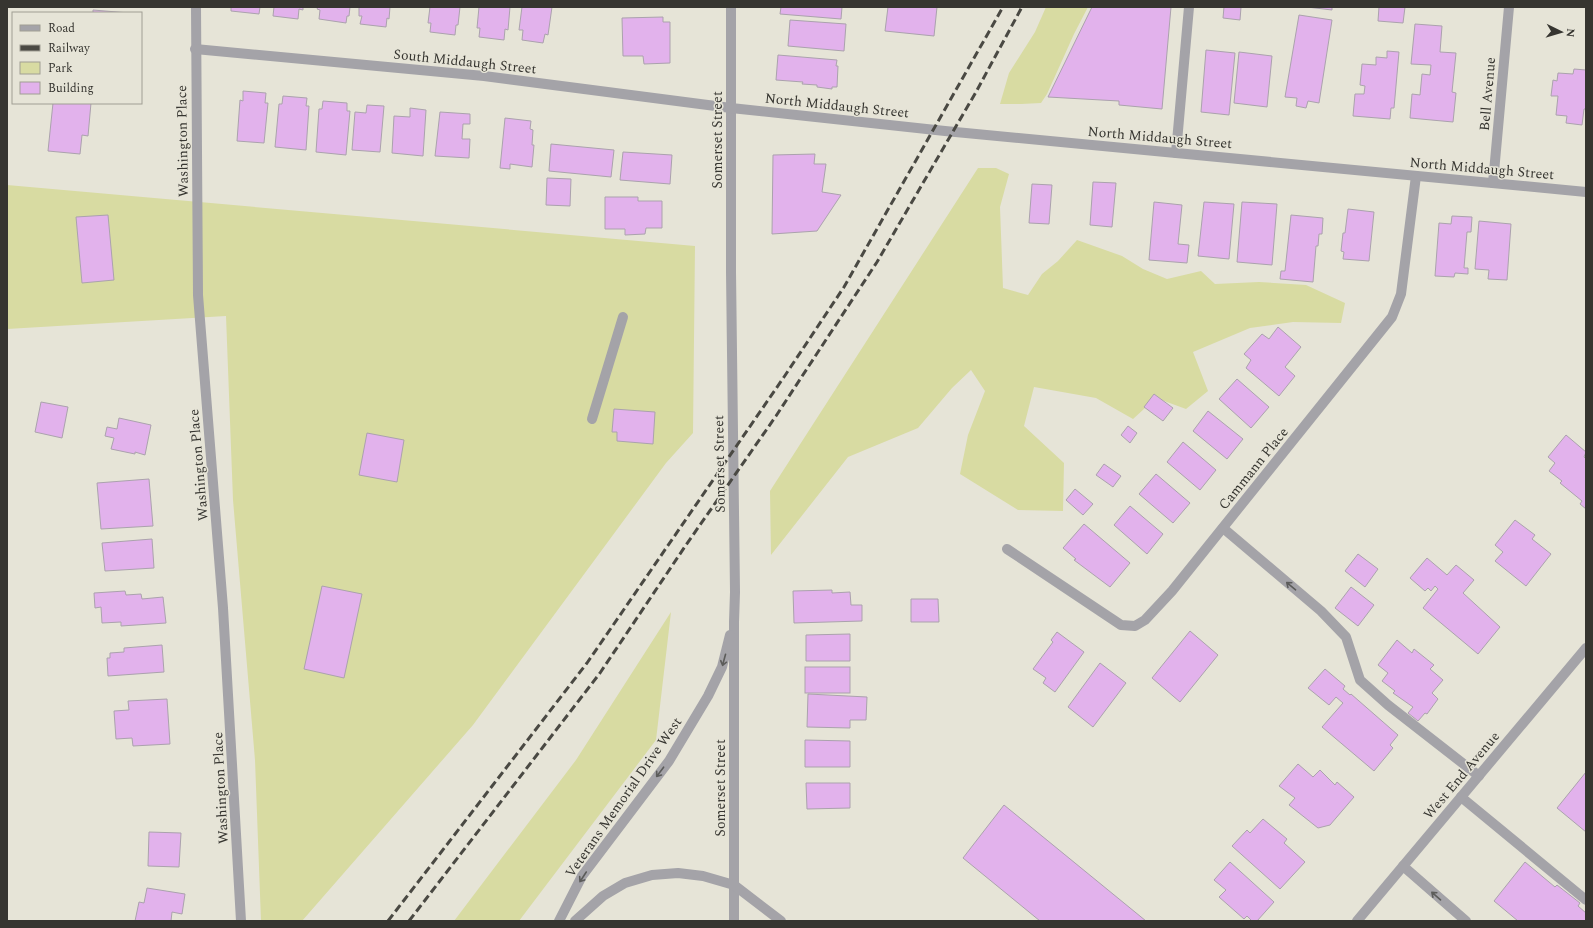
<svg xmlns="http://www.w3.org/2000/svg" width="1593" height="928" font-family="Spectral,serif">
<style>
.green{fill:#d8dba2}
.building{fill:#e2b2ec;stroke:#aba2ad}
.lines{fill:none;stroke-linecap:round;stroke-linejoin:round}
.minor{stroke:#a4a3a8;stroke-width:10}
.rail{stroke:#4a4943;stroke-width:3;stroke-dasharray:8 4;stroke-linecap:butt}
.oneway{stroke:#5c5c5a}
.labels{text-anchor:middle;stroke-width:3;stroke-linejoin:round;paint-order:stroke}
.street-label{font-size:14px;fill:#363530;stroke:#e6e4d7}
</style>
<rect width="100%" height="100%" fill="#e6e4d7"/>
<g class="green">
<polygon points="1046,7 1088,7 1074,34 1047,94 1041,103 1021,104 1000,104 1009,73 1035,32"/>
<polygon points="978,168 996,168 1009,174 1000,207 1003,288 1028,295 1042,274 1058,261 1077,240 1122,256 1143,269 1167,279 1201,271 1215,284 1259,282 1306,285 1345,303 1341,323 1293,322 1250,328 1193,352 1208,391 1186,409 1156,398 1133,419 1096,398 1034,387 1024,426 1064,463 1063,511 1018,510 960,474 968,435 985,391 971,370 952,388 918,428 848,457 771,555 770,491"/>
<polygon points="7,185 695,246 693,433 666,463 473,725 302,921 261,921 255,760 233,500 226,316 7,329"/>
<polygon points="671,612 656,740 519,921 454,921 576,760"/>
</g>
<g class="building">
<polygon points="231,7 260,7 259,14 231,11"/>
<polygon points="274,7 303,7 303,10 299,9 298,19 273,16"/>
<polygon points="318,7 350,7 349,16 347,16 346,23 319,19 320,10 317,9"/>
<polygon points="359,7 390,7 389,19 387,18 386,27 360,24 362,16 359,16"/>
<polygon points="430,7 460,7 458,25 456,25 455,35 430,32 431,23 428,23"/>
<polygon points="479,7 510,7 508,30 505,29 504,40 479,37 480,28 477,28"/>
<polygon points="522,7 552,7 548,35 545,34 543,43 522,40 523,30 519,30"/>
<polygon points="781,7 842,7 841,19 780,14"/>
<polygon points="888,7 937,7 934,36 885,31"/>
<polygon points="1092,7 1171,7 1162,109 1119,105 1119,101 1048,97"/>
<polygon points="1224,7 1241,7 1240,20 1223,18"/>
<polygon points="1307,7 1332,7 1332,10"/>
<polygon points="1379,7 1405,7 1403,23 1378,21"/>
<polygon points="93,10 129,13 93,13"/>
<polygon points="1299,15 1332,20 1319,103 1308,101 1306,108 1296,106 1297,98 1285,97"/>
<polygon points="663,17 663,22 670,22 670,63 644,64 643,56 623,56 622,18"/>
<polygon points="790,20 846,24 844,51 788,46"/>
<polygon points="1415,24 1442,26 1440,52 1456,53 1452,92 1456,93 1453,122 1410,118 1412,94 1420,95 1422,74 1430,75 1431,65 1411,64"/>
<polygon points="1206,50 1235,53 1229,115 1201,112"/>
<polygon points="1387,51 1399,52 1394,108 1391,108 1390,119 1353,116 1355,94 1364,94 1365,86 1360,85 1362,64 1376,65 1376,57 1387,58"/>
<polygon points="1239,52 1272,56 1267,107 1234,103"/>
<polygon points="778,55 837,60 836,66 838,66 837,87 832,87 832,89 817,87 817,85 802,84 803,82 776,80"/>
<polygon points="1574,69 1586,70 1586,109 1584,109 1582,125 1566,123 1567,116 1556,115 1558,96 1551,96 1553,80 1557,81 1558,73 1573,74"/>
<polygon points="243,91 266,93 265,103 268,103 264,143 237,141 240,100 243,101"/>
<polygon points="283,96 307,98 306,106 309,106 306,150 275,147 279,104 282,104"/>
<polygon points="323,101 347,103 347,111 350,111 346,155 316,152 319,109 322,109"/>
<polygon points="53,103 91,103 88,136 82,135 80,154 48,151"/>
<polygon points="367,105 384,106 380,152 352,150 355,112 366,113"/>
<polygon points="410,108 426,110 423,156 392,153 394,116 410,117"/>
<polygon points="440,112 470,114 470,124 463,124 462,139 470,139 469,158 435,156"/>
<polygon points="505,118 531,121 530,129 533,130 532,145 534,145 532,167 510,164 510,169 500,168"/>
<polygon points="551,144 614,150 611,177 549,171"/>
<polygon points="623,152 672,155 670,184 620,180"/>
<polygon points="815,154 814,164 826,164 822,192 841,195 817,231 772,234 773,155"/>
<polygon points="547,178 571,179 570,206 546,205"/>
<polygon points="1093,182 1116,183 1112,227 1090,225"/>
<polygon points="1032,184 1052,185 1049,224 1029,223"/>
<polygon points="605,197 638,197 638,201 662,201 662,228 646,228 645,234 625,235 625,229 605,229"/>
<polygon points="1154,202 1182,205 1178,244 1189,245 1187,263 1149,260"/>
<polygon points="1204,202 1234,204 1229,259 1198,256"/>
<polygon points="1242,202 1277,204 1272,265 1237,262"/>
<polygon points="1348,209 1374,212 1369,261 1343,259 1344,252 1341,251 1343,233 1345,233"/>
<polygon points="108,215 114,280 82,283 76,217"/>
<polygon points="1291,215 1323,218 1322,234 1319,234 1318,246 1316,246 1313,282 1280,279 1281,271 1285,271"/>
<polygon points="1452,216 1472,217 1471,232 1467,232 1464,268 1468,268 1468,274 1455,273 1454,277 1435,276 1439,223 1451,224"/>
<polygon points="1479,221 1511,224 1507,280 1488,279 1489,270 1475,269"/>
<polygon points="1278,327 1301,347 1285,367 1295,376 1279,396 1246,368 1251,360 1244,354 1262,334 1269,339"/>
<polygon points="1237,379 1269,407 1251,428 1219,399"/>
<polygon points="1154,394 1173,408 1163,421 1144,407"/>
<polygon points="41,402 68,407 62,438 35,432"/>
<polygon points="614,409 655,412 653,444 617,441 617,432 612,432"/>
<polygon points="1208,411 1243,439 1227,459 1193,431"/>
<polygon points="119,418 151,425 145,455 135,452 135,454 111,449 114,438 105,436 107,427 117,429"/>
<polygon points="1128,426 1137,433 1130,443 1121,435"/>
<polygon points="367,433 404,440 397,482 359,475"/>
<polygon points="1566,435 1586,452 1584,457 1586,459 1586,509 1580,504 1582,501 1560,483 1562,481 1549,471 1555,463 1548,457"/>
<polygon points="1183,442 1216,470 1200,490 1167,462"/>
<polygon points="1104,464 1121,476 1113,487 1096,475"/>
<polygon points="1156,474 1190,503 1173,523 1139,494"/>
<polygon points="149,479 153,526 101,529 97,483"/>
<polygon points="1075,489 1093,504 1083,515 1066,500"/>
<polygon points="1130,506 1163,534 1147,554 1114,525"/>
<polygon points="1515,520 1535,535 1532,539 1551,554 1526,586 1495,561 1503,552 1495,545"/>
<polygon points="1084,524 1130,563 1110,587 1074,560 1076,559 1063,548"/>
<polygon points="152,539 154,568 105,571 102,543"/>
<polygon points="1358,554 1378,569 1365,587 1345,571"/>
<polygon points="1427,558 1447,575 1456,565 1474,580 1463,593 1500,627 1478,654 1423,608 1438,589 1435,586 1431,591 1428,588 1425,591 1410,578"/>
<polygon points="322,586 362,594 344,678 304,669"/>
<polygon points="1351,587 1374,605 1358,626 1335,608"/>
<polygon points="832,590 832,593 850,592 851,605 862,605 862,621 794,623 793,591"/>
<polygon points="125,591 126,595 141,594 142,599 163,597 166,623 121,626 121,622 102,623 101,607 95,608 94,593"/>
<polygon points="911,599 938,599 939,622 911,622"/>
<polygon points="1190,631 1218,655 1180,702 1152,678"/>
<polygon points="1057,632 1084,652 1055,692 1043,683 1046,678 1033,669 1053,642 1051,640"/>
<polygon points="850,634 850,661 806,661 806,635"/>
<polygon points="1397,640 1412,653 1414,649 1434,665 1430,669 1443,680 1432,693 1438,699 1427,714 1425,713 1418,721 1408,713 1413,707 1393,693 1395,691 1382,681 1388,673 1378,665"/>
<polygon points="162,645 164,672 108,676 107,658 110,658 110,653 124,652 124,648"/>
<polygon points="1100,663 1126,683 1093,727 1068,707"/>
<rect x="805" y="667" width="45" height="26"/>
<polygon points="1325,669 1345,686 1343,689 1350,695 1351,694 1398,735 1390,745 1393,748 1374,771 1322,727 1343,703 1336,697 1329,705 1308,688"/>
<polygon points="808,694 867,697 866,720 850,720 850,728 807,727"/>
<polygon points="167,699 170,744 133,746 132,738 116,739 114,711 129,710 128,701"/>
<polygon points="805,740 850,741 850,767 805,767"/>
<polygon points="1298,764 1313,777 1320,770 1335,785 1337,782 1354,797 1330,825 1318,828 1289,805 1295,798 1279,786"/>
<polygon points="1586,772 1586,832 1557,808"/>
<polygon points="806,783 850,783 850,808 807,809"/>
<polygon points="1004,805 1146,921 1040,921 963,858"/>
<polygon points="1263,819 1287,839 1284,843 1305,862 1280,889 1232,846 1247,830 1250,833"/>
<polygon points="149,832 181,833 179,867 148,866"/>
<polygon points="1230,862 1274,902 1257,921 1252,921 1247,916 1244,919 1219,897 1226,890 1214,880"/>
<polygon points="1525,862 1555,887 1557,885 1580,903 1578,906 1586,913 1586,921 1518,921 1494,901"/>
<polygon points="147,888 185,894 182,914 172,912 171,921 135,921 139,902 144,903"/>
</g>
<g class="lines">
<g class="minor">
<polyline points="196,7 198,295 223,608 241,921"/>
<polyline points="731,7 731,272 735,592 734,622 734,921"/>
<polyline points="195,49 484,76 731,108 945,131 1586,192"/>
<polyline points="1176,153 1189,7"/>
<polyline points="1493,183 1509,7"/>
<polyline points="592,419 623,317"/>
<polyline points="1223,528 1321,611 1346,637 1360,680 1388,705 1479,776"/>
<polyline points="1007,549 1121,625 1135,626 1145,620 1172,591 1392,317 1401,294 1416,176"/>
<polyline points="1461,797 1586,900"/>
<polyline points="1403,866 1466,921"/>
<polyline points="559,921 582,876 669,761 708,696 722,667 730,635"/>
<polyline points="575,921 603,896 625,883 652,875 678,873 703,876 734,885 781,921"/>
<polyline points="1357,921 1586,648"/>
</g>
<g class="rail">
<polyline points="388,921 587,663 784,377 844,287 1003,7"/>
<polyline points="409,921 600,673 686,545 776,416 877,262 976,92 1022,7"/>
</g>
</g>
<defs><path id="oneway-shaft" d="M-6 0H5M1.5-3L5.5 0L1.5 3" fill="none" stroke-width="1.6" stroke-linecap="round" stroke-linejoin="round"/></defs>
<g class="oneway">
<use href="#oneway-shaft" transform="translate(1291 586) rotate(-140)"/>
<use href="#oneway-shaft" transform="translate(724 660) rotate(105)"/>
<use href="#oneway-shaft" transform="translate(660 772) rotate(127)"/>
<use href="#oneway-shaft" transform="translate(583 877) rotate(123)"/>
<use href="#oneway-shaft" transform="translate(1436 896) rotate(-139)"/>
</g>
<g class="labels">
<g class="street-label">
<text transform="translate(465 61) rotate(6)" y="5">South Middaugh Street</text>
<text transform="translate(1487 94) rotate(-85)" y="5">Bell Avenue</text>
<text transform="translate(837 105) rotate(6)" y="5">North Middaugh Street</text>
<text transform="translate(1160 137) rotate(5)" y="5">North Middaugh Street</text>
<text transform="translate(717 140) rotate(-90)" y="5">Somerset Street</text>
<text transform="translate(182 141) rotate(-91)" y="5">Washington Place</text>
<text transform="translate(1482 168) rotate(5)" y="5">North Middaugh Street</text>
<text transform="translate(719 464) rotate(-91)" y="5">Somerset Street</text>
<text transform="translate(198 465) rotate(-95)" y="5">Washington Place</text>
<text transform="translate(1253 468) rotate(-51)" y="5">Cammann Place</text>
<text transform="translate(1461 775) rotate(-50)" y="5">West End Avenue</text>
<text transform="translate(220 788) rotate(-93)" y="5">Washington Place</text>
<text transform="translate(720 788) rotate(-90)" y="5">Somerset Street</text>
<text transform="translate(623 797) rotate(-55)" y="5">Veterans Memorial Drive West</text>
</g>
</g>
<rect width="1593" height="928" fill="none" stroke="#363530" stroke-width="16"/>
<rect x="12" y="12" width="130" height="92" fill="#e6e4d7" stroke="#a09e94"/>
<rect x="20" y="25" width="20" height="6" fill="#a4a3a8" stroke="#a09e94"/>
<text x="48" y="32" font-size="12" fill="#363530">Road</text>
<rect x="20" y="45" width="20" height="6" fill="#4a4943" stroke="#a09e94"/>
<text x="48" y="52" font-size="12" fill="#363530">Railway</text>
<rect x="20" y="62" width="20" height="12" fill="#d8dba2" stroke="#a09e94"/>
<text x="48" y="72" font-size="12" fill="#363530">Park</text>
<rect x="20" y="82" width="20" height="12" fill="#e2b2ec" stroke="#a09e94"/>
<text x="48" y="92" font-size="12" fill="#363530">Building</text>
<g transform="translate(1561 32) rotate(95)" stroke="#e6e4d7" stroke-width="3" paint-order="stroke">
<path d="M0-3L7 15L0 10L-7 15Z" fill="#363530"/>
<text y="-6" font-size="11" font-weight="bold" text-anchor="middle" fill="#363530">N</text>
</g>
</svg>
